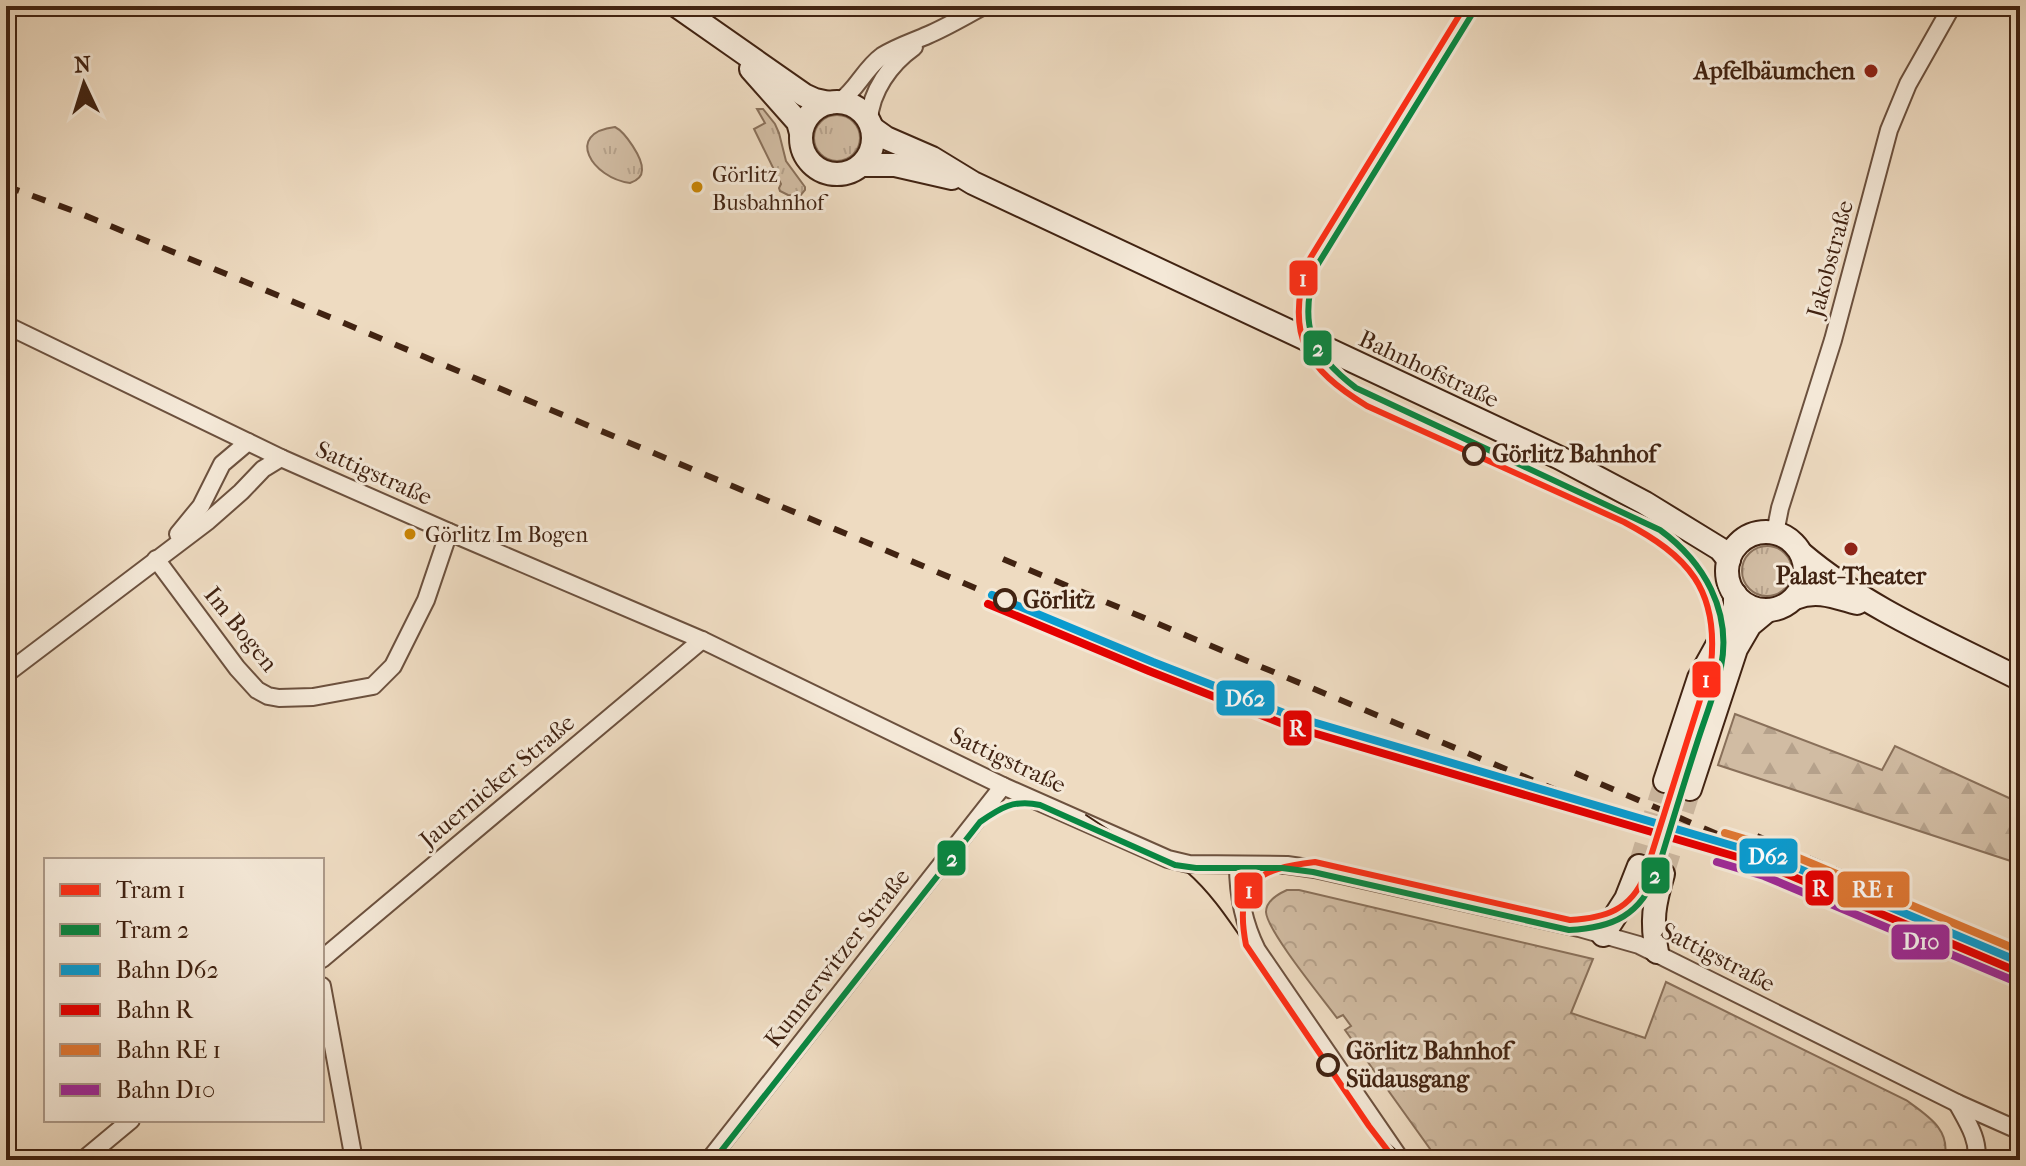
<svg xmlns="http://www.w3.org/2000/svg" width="2026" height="1166" font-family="'IM FELL French Canon',serif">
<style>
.grass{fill:url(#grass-tufts);stroke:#89705a;stroke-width:2}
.forest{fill:url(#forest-firs);stroke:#89705a;stroke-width:2}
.park{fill:url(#park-crowns);stroke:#89705a;stroke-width:2}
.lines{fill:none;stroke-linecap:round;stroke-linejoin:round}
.secondary-tunnel{stroke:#cbb69e;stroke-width:22;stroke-dasharray:22 11;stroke-linecap:butt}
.street-casing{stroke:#6c513e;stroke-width:20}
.secondary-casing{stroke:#412312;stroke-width:26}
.street{stroke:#f4e8d7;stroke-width:16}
.secondary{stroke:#f4e8d7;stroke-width:22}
.tram{stroke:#412312;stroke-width:2}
.rail{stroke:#412312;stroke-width:6;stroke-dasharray:14 14;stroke-linecap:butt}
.rail-1-casing{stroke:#f4e8d7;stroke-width:14}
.rail-2-casing{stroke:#f4e8d7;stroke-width:14}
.rail-3-casing{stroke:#f4e8d7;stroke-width:14}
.rail-4-casing{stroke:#f4e8d7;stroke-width:14}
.rail-1{stroke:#0a9bcf;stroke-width:8}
.rail-2{stroke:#e50000;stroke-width:8}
.rail-3{stroke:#de7733;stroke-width:8}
.rail-4{stroke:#9e2a97;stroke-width:8}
.tram-1-casing{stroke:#f4e8d7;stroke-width:12}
.tram-2-casing{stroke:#f4e8d7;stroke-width:12}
.tram-1{stroke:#ff2e17;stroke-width:6}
.tram-2{stroke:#088742;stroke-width:6}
.poi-dot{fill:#8f2418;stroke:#f4e8d7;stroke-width:3}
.bus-dot{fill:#ca8504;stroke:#f4e8d7;stroke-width:3}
.stop-dot{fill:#f4e8d7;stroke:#412312;stroke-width:4}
.labels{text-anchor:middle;stroke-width:6;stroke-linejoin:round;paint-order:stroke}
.bus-label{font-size:22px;fill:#412312;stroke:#f4e8d7;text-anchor:start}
.poi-label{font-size:24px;font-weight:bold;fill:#412312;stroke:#f4e8d7;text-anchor:end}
.street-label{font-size:24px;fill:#412312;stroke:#f4e8d7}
.stop-label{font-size:24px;font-weight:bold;fill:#412312;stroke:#f4e8d7;text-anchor:start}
.line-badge{stroke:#f4e8d7;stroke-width:3}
.badge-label{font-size:22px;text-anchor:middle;font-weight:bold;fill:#fff}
</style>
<defs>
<pattern id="grass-tufts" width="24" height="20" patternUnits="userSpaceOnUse" patternTransform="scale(2)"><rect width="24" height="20" fill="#d1bca3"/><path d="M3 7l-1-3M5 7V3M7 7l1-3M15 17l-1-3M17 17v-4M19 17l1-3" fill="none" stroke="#b5a18b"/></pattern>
<pattern id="forest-firs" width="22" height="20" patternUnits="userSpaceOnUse" patternTransform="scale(2)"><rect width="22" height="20" fill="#d1bca3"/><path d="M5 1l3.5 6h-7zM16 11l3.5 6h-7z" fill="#b5a18b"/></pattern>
<pattern id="park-crowns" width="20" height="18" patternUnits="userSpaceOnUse" patternTransform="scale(2)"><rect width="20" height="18" fill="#d1bca3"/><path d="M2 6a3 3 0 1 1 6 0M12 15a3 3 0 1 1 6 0" fill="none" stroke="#b5a18b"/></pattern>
</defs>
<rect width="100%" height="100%" fill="#eedbc1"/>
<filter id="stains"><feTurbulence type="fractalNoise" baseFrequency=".0025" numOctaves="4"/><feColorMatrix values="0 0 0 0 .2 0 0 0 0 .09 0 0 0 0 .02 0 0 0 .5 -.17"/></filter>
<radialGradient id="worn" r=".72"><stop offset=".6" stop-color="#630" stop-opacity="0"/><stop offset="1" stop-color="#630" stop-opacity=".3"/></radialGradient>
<g class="grass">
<polygon points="757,109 763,109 775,124 779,133 786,161 805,187 805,190 800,196 788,195 780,191 779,188 781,184 754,129 765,123"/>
<circle cx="837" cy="138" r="23"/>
<path d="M615 127C625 132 643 158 642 170 642 177 636 181 630 183 592 178 564 133 615 127Z"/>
<circle cx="1767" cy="571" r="25"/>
</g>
<polygon class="forest" points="1735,714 1882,770 1895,746 2020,803 2020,864 1718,765"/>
<path class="park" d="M1287 890H1299L1593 959 1571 1013 1645 1038 1666 982 1906 1100C1928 1116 1952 1130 1944 1160H1438L1345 1030 1351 1026 1343 1015 1337 1018C1323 999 1267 931 1266 912 1266 901 1278 894 1287 890Z"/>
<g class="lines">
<g class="secondary-tunnel">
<polyline points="1639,866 1665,781"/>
<polyline points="1663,874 1690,789"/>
</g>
<defs>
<g id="street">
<path d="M839 102C857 90 864 69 882 56 896 47 912 42 928 35 947 27 965 16 984 6"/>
<path d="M869 120C871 91 890 64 914 47"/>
<polyline points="6,325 281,458 449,532 702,640 1003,786 1168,859 1189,864 1287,865 1315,869 1579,928 1639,945 1957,1103 2020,1131"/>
<polyline points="1775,533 1780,508 1833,340 1889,130 1908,84 1952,6"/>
<polyline points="178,534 201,506 222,464 248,442"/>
<polyline points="156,559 237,668 257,690 268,696 279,698 313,697 373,686 393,666 426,600 449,532"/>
<polyline points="6,674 208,521 241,492 263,469 281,458"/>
<path d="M1238 865C1238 894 1244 924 1257 950L1401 1160"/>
<polyline points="322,959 702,640"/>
<polyline points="322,986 354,1160"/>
<path d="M1957 1103C1966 1120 1980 1140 1976 1160"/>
<polyline points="83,1160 131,1120"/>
<polyline points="709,1160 1003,786"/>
</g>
<g id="secondary">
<polyline points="677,6 804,95 815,100 829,103"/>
<polyline points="751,69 798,122 801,133"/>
<circle cx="837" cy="138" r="36"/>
<polyline points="872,128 886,138 932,158 973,183 1560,458 1645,503 1720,549 1729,560"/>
<polyline points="862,165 895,165 952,178"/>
<circle cx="1766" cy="571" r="39"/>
<path d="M1802 554C1864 607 1947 642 2020 679"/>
<path d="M1795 598C1817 589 1835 597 1857 603"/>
<polyline points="1665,781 1699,678 1735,613 1735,594"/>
<polyline points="1690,789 1736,649 1750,625 1768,610"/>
<polyline points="1603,935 1626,899 1639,866"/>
<path d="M1657 952C1651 921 1654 904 1663 874"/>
</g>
</defs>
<use href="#street" class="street-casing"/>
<use href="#secondary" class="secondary-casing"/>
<use href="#street" class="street"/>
<use href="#secondary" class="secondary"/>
<g class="tram">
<polyline points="1514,464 1591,508"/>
<polyline points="1086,815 1145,854"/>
<path d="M1187 872C1211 893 1228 919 1246 945"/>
<polyline points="1369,1126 1402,1156"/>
</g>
<g class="rail">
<polyline points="6,186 79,213 277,295 992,595"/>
<polyline points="1003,559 1568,795 1630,816"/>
<polyline points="1575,773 1771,857"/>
<polyline points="1757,836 1928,909"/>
</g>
<defs>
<polyline id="rail-1" points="992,595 1153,662 1289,715 1771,857 2020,962"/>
<polyline id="rail-2" points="988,604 1149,671 1286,725 1768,866 2016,971"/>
<polyline id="rail-3" points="1725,833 1775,848 2020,951"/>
<polyline id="rail-4" points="1717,862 1764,876 2012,980"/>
</defs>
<use href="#rail-1" class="rail-1-casing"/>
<use href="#rail-2" class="rail-2-casing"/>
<use href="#rail-3" class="rail-3-casing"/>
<use href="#rail-4" class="rail-4-casing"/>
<use href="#rail-1" class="rail-1"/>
<use href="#rail-2" class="rail-2"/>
<use href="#rail-3" class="rail-3"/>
<use href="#rail-4" class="rail-4"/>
<defs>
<path id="tram-1" d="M1395 1160 1369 1126 1246 945C1234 882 1256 869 1315 862L1570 920C1605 918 1631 910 1645 875L1711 665C1719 589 1688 556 1624 522L1367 406C1305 368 1287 337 1306 265L1465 6"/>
<path id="tram-2" d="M714 1160 980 822C1000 808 1014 799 1040 805L1175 865 1196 868H1282L1313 872 1569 930C1613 928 1641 915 1657 872 1670 829 1683 786 1697 743 1705 718 1715 693 1721 667 1732 611 1704 562 1660 530L1356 388C1310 353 1299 326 1315 269L1474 11"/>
</defs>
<use href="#tram-1" class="tram-1-casing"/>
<use href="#tram-2" class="tram-2-casing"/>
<use href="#tram-1" class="tram-1"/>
<use href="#tram-2" class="tram-2"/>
</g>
<g class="poi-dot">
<circle cx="1871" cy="71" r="8"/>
<circle cx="1851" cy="549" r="8"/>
</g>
<g class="bus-dot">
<circle cx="697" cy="187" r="7"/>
<circle cx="410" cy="534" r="7"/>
</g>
<g class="stop-dot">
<circle cx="1474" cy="454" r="10"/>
<circle cx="1005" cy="600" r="10"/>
<circle cx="1328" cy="1065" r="10"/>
</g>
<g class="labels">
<g class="bus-label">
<text x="712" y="182">Görlitz<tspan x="712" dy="28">Busbahnhof</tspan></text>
<text x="425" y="542">Görlitz Im Bogen</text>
</g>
<g class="poi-label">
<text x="1855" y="79">Apfelbäumchen</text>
<text x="1851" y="584" text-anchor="middle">Palast-Theater</text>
</g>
<g class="street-label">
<text transform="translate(1830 259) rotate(-75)" y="8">Jakobstraße</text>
<text transform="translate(1429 369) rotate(25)" y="8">Bahnhofstraße</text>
<text transform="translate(374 473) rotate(24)" y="8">Sattigstraße</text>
<text transform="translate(241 629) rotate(51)" y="8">Im Bogen</text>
<text transform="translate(1008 760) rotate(25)" y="8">Sattigstraße</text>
<text transform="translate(497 781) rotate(-40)" y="8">Jauernicker Straße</text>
<text transform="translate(1718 957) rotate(27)" y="8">Sattigstraße</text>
<text transform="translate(837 958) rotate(-52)" y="8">Kunnerwitzer Straße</text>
</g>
<g class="stop-label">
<text x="1492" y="462">Görlitz Bahnhof</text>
<text x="1023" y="608">Görlitz</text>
<text x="1346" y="1059">Görlitz Bahnhof<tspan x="1346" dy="28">Südausgang</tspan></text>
</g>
</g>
<g class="line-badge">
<rect x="1288" y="259" width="31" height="38" rx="8" fill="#ff2e17"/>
<rect x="1302" y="329" width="31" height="38" rx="8" fill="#088742"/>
<rect x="1691" y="660" width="31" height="39" rx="8" fill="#ff2e17"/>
<rect x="1215" y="679" width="61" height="38" rx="8" fill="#0a9bcf"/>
<rect x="1282" y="709" width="31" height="38" rx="8" fill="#e50000"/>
<rect x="1738" y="837" width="61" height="38" rx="8" fill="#0a9bcf"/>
<rect x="936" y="839" width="31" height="38" rx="8" fill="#088742"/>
<rect x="1640" y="856" width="31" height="39" rx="8" fill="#088742"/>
<rect x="1804" y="869" width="31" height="38" rx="8" fill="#e50000"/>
<rect x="1836" y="870" width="75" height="39" rx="8" fill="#de7733"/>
<rect x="1233" y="871" width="31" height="39" rx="8" fill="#ff2e17"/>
<rect x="1890" y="923" width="61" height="38" rx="8" fill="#9e2a97"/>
</g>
<g class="badge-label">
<text x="1303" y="286">1</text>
<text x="1318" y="356">2</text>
<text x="1706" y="687">1</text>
<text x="1245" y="706">D62</text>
<text x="1297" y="736">R</text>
<text x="1768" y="864">D62</text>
<text x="952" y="866">2</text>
<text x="1655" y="883">2</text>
<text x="1820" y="896">R</text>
<text x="1873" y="897">RE 1</text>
<text x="1249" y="898">1</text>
<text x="1921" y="949">D10</text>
</g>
<rect width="2026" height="1166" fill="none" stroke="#eedbc1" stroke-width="32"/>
<rect x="8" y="8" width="2010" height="1150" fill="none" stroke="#412312" stroke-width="4"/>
<rect x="16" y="16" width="1994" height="1134" fill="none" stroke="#412312" stroke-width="2"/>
<rect x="44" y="858" width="280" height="264" fill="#f4e8d7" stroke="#ac9988" stroke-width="2"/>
<rect x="60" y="884" width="40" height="12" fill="#ff2e17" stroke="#ac9988" stroke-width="2"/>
<text x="116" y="898" font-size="24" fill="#412312">Tram 1</text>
<rect x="60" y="924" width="40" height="12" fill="#088742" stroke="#ac9988" stroke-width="2"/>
<text x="116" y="938" font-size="24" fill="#412312">Tram 2</text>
<rect x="60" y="964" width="40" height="12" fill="#0a9bcf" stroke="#ac9988" stroke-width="2"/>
<text x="116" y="978" font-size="24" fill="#412312">Bahn D62</text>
<rect x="60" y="1004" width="40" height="12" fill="#e50000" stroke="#ac9988" stroke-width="2"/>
<text x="116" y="1018" font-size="24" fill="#412312">Bahn R</text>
<rect x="60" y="1044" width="40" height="12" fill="#de7733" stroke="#ac9988" stroke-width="2"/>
<text x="116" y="1058" font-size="24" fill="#412312">Bahn RE 1</text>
<rect x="60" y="1084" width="40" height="12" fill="#9e2a97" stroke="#ac9988" stroke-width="2"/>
<text x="116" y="1098" font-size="24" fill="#412312">Bahn D10</text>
<g transform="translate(84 84) rotate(356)" stroke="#f4e8d7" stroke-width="6" paint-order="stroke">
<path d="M0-6L14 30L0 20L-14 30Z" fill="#412312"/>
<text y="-12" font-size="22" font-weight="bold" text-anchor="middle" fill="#412312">N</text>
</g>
<rect width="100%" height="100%" filter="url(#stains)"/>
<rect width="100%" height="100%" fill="url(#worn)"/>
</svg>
